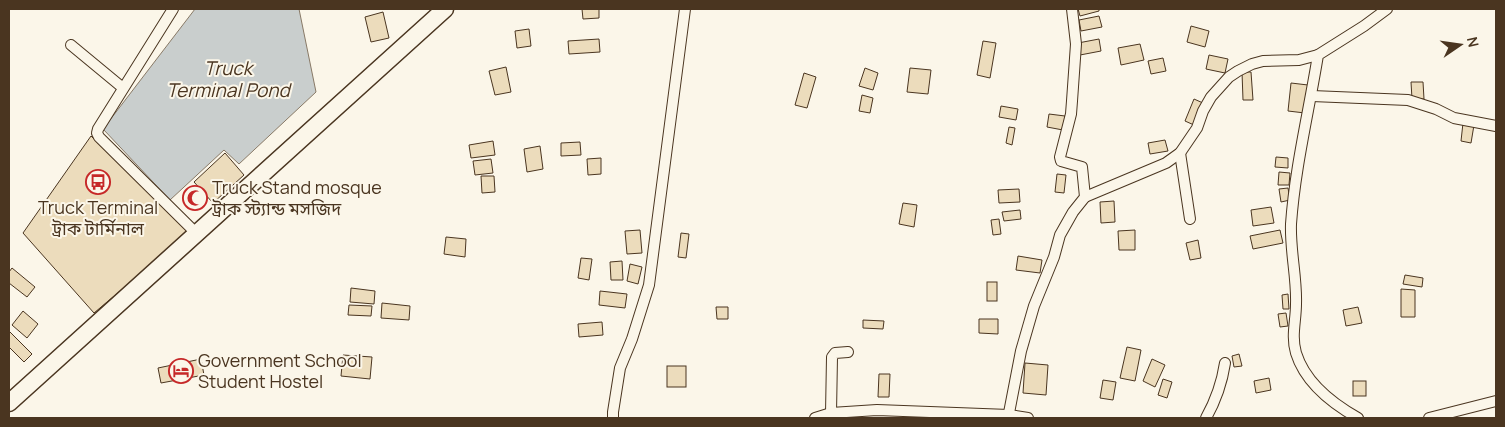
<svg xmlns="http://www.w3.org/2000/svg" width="1505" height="427" font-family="Manrope,'Noto Sans Bengali',sans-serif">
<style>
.water{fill:#c9cecd;stroke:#887966}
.building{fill:#ecdcbc;stroke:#4a3520}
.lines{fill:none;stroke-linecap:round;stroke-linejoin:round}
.minor-casing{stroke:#4a3520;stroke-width:12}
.trunk-casing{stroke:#4a3520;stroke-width:19}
.minor{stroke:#fbf6e9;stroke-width:10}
.trunk{stroke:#fbf6e9;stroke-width:16}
.labels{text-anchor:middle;stroke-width:4;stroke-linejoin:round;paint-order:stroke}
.poi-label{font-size:18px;fill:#4a3520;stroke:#fbf6e9;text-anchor:start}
.water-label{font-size:19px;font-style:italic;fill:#4a3520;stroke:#fbf6e9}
</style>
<rect width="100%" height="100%" fill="#fbf6e9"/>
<polygon class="water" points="195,9 299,9 316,92 239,164 224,150 170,200 103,129"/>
<g class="building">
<polygon points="582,9 599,9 599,18 583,19"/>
<polygon points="1078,9 1099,9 1099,11 1080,16"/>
<polygon points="383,12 389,38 371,42 365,17"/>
<polygon points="1099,16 1102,27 1081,31 1079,20"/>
<polygon points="1191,26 1209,31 1205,47 1187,42"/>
<polygon points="529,29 531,46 517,48 515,31"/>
<polygon points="599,39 600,52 569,54 568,41"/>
<polygon points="1099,39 1101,51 1080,55 1078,43"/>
<polygon points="983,41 996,43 990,78 977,75"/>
<polygon points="1140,44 1144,60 1121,65 1118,48"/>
<polygon points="1209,55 1228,59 1225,73 1206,69"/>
<polygon points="1163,58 1166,71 1151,74 1148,61"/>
<polygon points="506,67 511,92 495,95 489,71"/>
<polygon points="865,68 878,73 873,90 859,86"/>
<polygon points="910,68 931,70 928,94 907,92"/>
<polygon points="1242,72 1251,72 1253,100 1243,100"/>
<polygon points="804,73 816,77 807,108 795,105"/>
<polygon points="1411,82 1423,82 1424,99 1412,99"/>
<polygon points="1291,83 1308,85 1305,113 1288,111"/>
<polygon points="862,95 873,98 870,113 859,111"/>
<polygon points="1194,99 1203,103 1194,125 1185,121"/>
<polygon points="1001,106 1018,109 1016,120 999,117"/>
<polygon points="1049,114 1065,116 1063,130 1047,127"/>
<polygon points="1463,123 1474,125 1471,143 1461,141"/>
<polygon points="1009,127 1015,128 1012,145 1006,143"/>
<polygon points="91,136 190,232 94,313 23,233"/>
<polygon points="1165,140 1168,151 1150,154 1148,143"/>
<polygon points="493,141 495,155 471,158 469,145"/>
<polygon points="580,142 581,155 561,156 561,143"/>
<polygon points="540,146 543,169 527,172 524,149"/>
<polygon points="225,153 244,175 213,203 194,182"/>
<polygon points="1276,157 1288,158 1288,168 1275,167"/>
<polygon points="601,158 601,174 588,175 587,159"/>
<polygon points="491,159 493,173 475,175 473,161"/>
<polygon points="1279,172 1290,173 1289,185 1278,185"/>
<polygon points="1057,174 1066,175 1064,193 1055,192"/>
<polygon points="481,176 494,176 495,192 482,193"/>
<polygon points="195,186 207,200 195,210 183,195"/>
<polygon points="1288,188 1290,200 1281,202 1279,189"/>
<polygon points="1019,189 1020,202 999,203 998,190"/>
<polygon points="1114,201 1115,222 1101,223 1100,202"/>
<polygon points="903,203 917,205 914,227 899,224"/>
<polygon points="1271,207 1274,223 1253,226 1251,210"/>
<polygon points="1020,210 1021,219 1004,221 1002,212"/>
<polygon points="999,219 1001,234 993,235 991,220"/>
<polygon points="640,230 642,253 627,254 625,231"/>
<polygon points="1135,230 1135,250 1119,250 1118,231"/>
<polygon points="1280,230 1283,243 1253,249 1250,236"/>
<polygon points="681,233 689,234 686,258 678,257"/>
<polygon points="446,237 466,239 465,257 444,254"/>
<polygon points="1198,240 1201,258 1190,260 1186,243"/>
<polygon points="1018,256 1042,260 1040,273 1016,270"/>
<polygon points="581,258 592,259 589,280 578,278"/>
<polygon points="622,261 623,280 611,280 610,262"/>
<polygon points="630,264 642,267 638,284 627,281"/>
<polygon points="12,268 35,287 27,297 9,283 9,272"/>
<polygon points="1405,275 1423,278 1422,287 1403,284"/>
<rect x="987" y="282" width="10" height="19"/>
<polygon points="351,288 375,291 374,304 350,302"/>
<polygon points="1401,289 1415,290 1415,317 1401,317"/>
<polygon points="600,291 627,294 625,308 599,305"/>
<polygon points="1288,294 1289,309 1283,309 1282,295"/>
<polygon points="382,303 410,306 409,320 381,318"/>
<polygon points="349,305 372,306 371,316 348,315"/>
<polygon points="716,307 728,307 728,319 717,319"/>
<polygon points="1358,307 1362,323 1346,326 1343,310"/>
<polygon points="23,311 38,324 27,338 12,325"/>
<polygon points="1286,313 1288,326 1280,327 1278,314"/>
<polygon points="979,319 998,319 998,334 979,333"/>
<polygon points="863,320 884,321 883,329 863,328"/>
<polygon points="602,322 603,335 579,337 578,324"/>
<polygon points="10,332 32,354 24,362 9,347 9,334"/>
<polygon points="1127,347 1141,350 1135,381 1120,378"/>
<polygon points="1239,354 1242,366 1234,367 1232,356"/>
<polygon points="343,355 372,357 370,379 341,376"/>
<polygon points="201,359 204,375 161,383 158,368"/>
<polygon points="1152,359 1165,365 1155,387 1143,381"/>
<polygon points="1025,363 1048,365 1046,395 1023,393"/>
<rect x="667" y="366" width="19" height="21"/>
<polygon points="879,374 890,374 889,397 878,397"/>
<polygon points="1269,378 1271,390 1256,393 1254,381"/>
<polygon points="1163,379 1172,382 1167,398 1158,395"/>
<polygon points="1103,380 1116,382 1113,400 1100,398"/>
<rect x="1353" y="381" width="13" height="15"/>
</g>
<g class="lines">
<defs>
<g id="minor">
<polyline points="173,9 98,129 97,133 99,137 196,233"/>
<polyline points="71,45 123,88"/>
<polyline points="1312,96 1408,100 1436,109 1454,118 1496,126"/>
<polyline points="1180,153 1190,219"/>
<polyline points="1085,197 1166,163 1180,153 1197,128 1203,111 1211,97 1229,77 1238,71 1252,64 1263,61 1299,60 1318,55"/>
<polyline points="831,413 832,357 835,353 848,352"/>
<polyline points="613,418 613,412 620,368 632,339 649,285 685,9"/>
<polyline points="815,418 831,413 877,410 1009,415 1028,418"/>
<polyline points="1008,418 1021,351 1034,306 1054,257 1060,235 1073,212 1085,197 1082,167 1061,161 1060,157 1071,114 1072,101 1076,44 1072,9"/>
<path d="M1206 418C1216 400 1222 383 1225 363"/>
<path d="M1358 418C1333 404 1305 382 1296 353 1291 336 1296 321 1296 304 1297 278 1290 251 1291 224 1295 167 1309 111 1318 55L1364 26 1387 9"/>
<polyline points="1429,418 1496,401"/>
</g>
<polyline id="trunk" points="9,403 445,9"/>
</defs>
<use href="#minor" class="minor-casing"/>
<use href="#trunk" class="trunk-casing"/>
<use href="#minor" class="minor"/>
<use href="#trunk" class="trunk"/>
</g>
<defs>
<symbol id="bus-ring" viewBox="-11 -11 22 22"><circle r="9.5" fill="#fbf6e9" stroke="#c62828" stroke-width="1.5"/><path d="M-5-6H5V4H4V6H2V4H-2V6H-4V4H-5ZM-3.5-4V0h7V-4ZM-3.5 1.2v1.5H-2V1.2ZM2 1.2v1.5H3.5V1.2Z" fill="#c62828"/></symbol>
<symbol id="mosque-ring" viewBox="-11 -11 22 22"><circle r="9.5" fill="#fbf6e9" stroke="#c62828" stroke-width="1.5"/><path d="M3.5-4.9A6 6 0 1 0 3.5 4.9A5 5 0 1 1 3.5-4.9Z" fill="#c62828"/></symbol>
<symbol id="hotel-ring" viewBox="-11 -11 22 22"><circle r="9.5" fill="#fbf6e9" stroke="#c62828" stroke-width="1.5"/><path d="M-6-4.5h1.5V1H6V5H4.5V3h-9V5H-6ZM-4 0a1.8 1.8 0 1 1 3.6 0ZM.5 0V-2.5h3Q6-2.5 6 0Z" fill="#c62828"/></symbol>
</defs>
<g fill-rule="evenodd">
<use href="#bus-ring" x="84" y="168" width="28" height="28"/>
<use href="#mosque-ring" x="181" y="184" width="28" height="28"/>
<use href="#hotel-ring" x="167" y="357" width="28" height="28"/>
</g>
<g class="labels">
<g class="poi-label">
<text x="212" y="194">Truck Stand mosque<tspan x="212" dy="21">ট্রাক স্ট্যান্ড মসজিদ</tspan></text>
<text x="98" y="214" text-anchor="middle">Truck Terminal<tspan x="98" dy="21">ট্রাক টার্মিনাল</tspan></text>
<text x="198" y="367">Government School<tspan x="198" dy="21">Student Hostel</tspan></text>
</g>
<g class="water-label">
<text x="228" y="75">Truck<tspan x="228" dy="22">Terminal Pond</tspan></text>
</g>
</g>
<rect width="1505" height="427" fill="none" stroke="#4a3520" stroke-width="20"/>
<g transform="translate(1460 45) rotate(77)" stroke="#fbf6e9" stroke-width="4" paint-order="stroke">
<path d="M0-4L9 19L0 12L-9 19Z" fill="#4a3520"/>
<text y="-8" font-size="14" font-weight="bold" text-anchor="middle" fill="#4a3520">N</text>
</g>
</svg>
